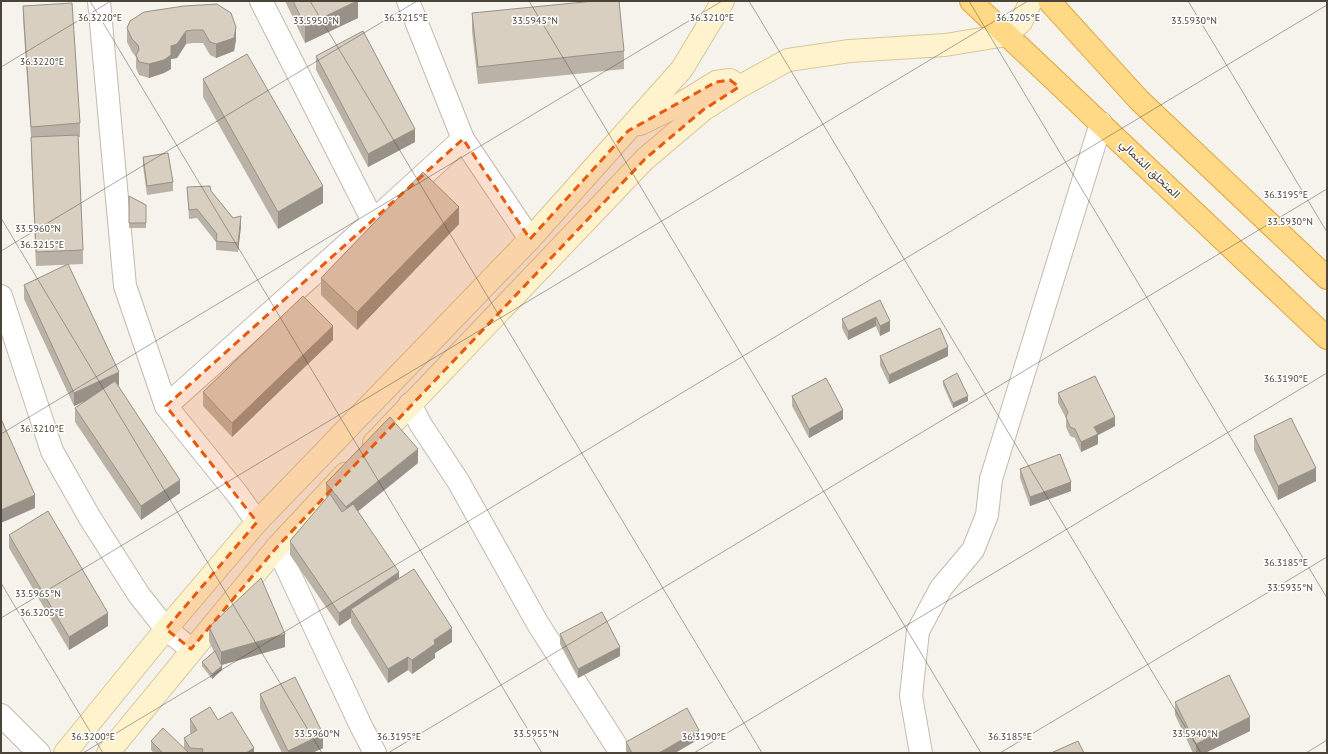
<svg xmlns="http://www.w3.org/2000/svg" width="1328" height="754" font-family="'PT Sans',Vazirmatn,sans-serif">
<style>
.lines{fill:none;stroke-linecap:round;stroke-linejoin:round}
.minor-casing{stroke:#c2bbae;stroke-width:24}
.secondary-casing{stroke:#d6c79b;stroke-width:24}
.trunk-casing{stroke:#e0a43c;stroke-width:24}
.minor{stroke:#fff;stroke-width:22}
.secondary{stroke:#fff3cd;stroke-width:22}
.trunk{stroke:#ffd985;stroke-width:22}
.wall{fill:#bab2a6}
.shaded-wall{fill:#979187}
.building{fill:#d8cfc1;stroke:#979187}
.marked{fill:#e8590c;fill-opacity:0.2;stroke:#e8590c;stroke-width:3;stroke-dasharray:8 5;stroke-linejoin:round}
.ticks{fill:none;stroke:#4b4439;stroke-width:1;stroke-opacity:0.45}
.labels{text-anchor:middle;stroke-width:3;stroke-linejoin:round;paint-order:stroke}
.street-label{font-size:12px;fill:#4b4439;stroke:#fff}
.ticks-label{font-size:10px;text-anchor:middle;fill:#4b4439;stroke:#fff;stroke-width:3;stroke-linejoin:round;paint-order:stroke}
</style>
<rect width="100%" height="100%" fill="#f6f3ec"/>
<g class="lines">
<defs>
<g id="minor">
<polyline points="99,1 125,286 166,406 238,495 257,522"/>
<polyline points="261,1 373,221"/>
<polyline points="408,1 463,139 530,239"/>
<polyline points="1,296 52,451 90,518 139,595 166,629 191,649"/>
<polyline points="410,404 421,425 458,481 538,624 621,753"/>
<polyline points="166,406 373,221 463,139"/>
<polyline points="277,547 361,726 375,753"/>
<polyline points="1,715 39,753"/>
<polyline points="921,753 911,696 918,631 941,588 973,550 987,515 991,479 1101,123"/>
</g>
<g id="secondary">
<polyline points="640,124 677,106 716,82 730,80 739,87"/>
<polyline points="374,443 645,159 703,110 739,87 788,60 850,51 945,45 1006,35 1021,22 1031,1"/>
<polyline points="65,753 166,629 257,522 530,239 682,69 723,1"/>
<polyline points="108,753 277,547 345,474"/>
</g>
<g id="trunk">
<polyline points="971,1 1327,338"/>
<polyline points="1049,1 1139,100 1327,278"/>
</g>
</defs>
<use href="#minor" class="minor-casing"/>
<use href="#secondary" class="secondary-casing"/>
<use href="#trunk" class="trunk-casing"/>
<use href="#minor" class="minor"/>
<use href="#secondary" class="secondary"/>
<use href="#trunk" class="trunk"/>
</g>
<g class="wall">
<polygon points="285,1 358,1 358,18 305,43"/>
<polygon points="23,6 80,123 80,137 78,137 83,250 83,264 36,266 31,150 31,137 23,19"/>
<polygon points="184,6 236,40 234,51 216,58 210,55 203,43 193,43 186,44 177,58 171,59 171,69 164,73 149,78 139,75 136,68 136,57 132,52 127,42 127,28"/>
<polygon points="472,13 624,51 624,69 478,84 472,31"/>
<polygon points="316,56 415,142 368,167 316,70"/>
<polygon points="203,79 323,203 278,229 203,97"/>
<polygon points="143,157 173,182 173,191 147,195 143,166"/>
<polygon points="187,187 211,191 233,218 241,226 238,252 216,250 216,242 197,218 189,219"/>
<polygon points="129,196 146,205 146,228 129,228"/>
<polygon points="459,224 357,330 321,295 321,278"/>
<polygon points="24,285 119,385 118,386 180,493 141,520 75,422 75,408 86,401 74,406 24,299"/>
<polygon points="880,300 890,331 880,336 876,326 848,340 842,328 842,319"/>
<polygon points="333,340 232,437 203,406 203,392"/>
<polygon points="880,356 948,356 889,384 880,365"/>
<polygon points="943,381 968,401 953,408 943,385"/>
<polygon points="1058,393 1115,426 1098,435 1098,444 1081,452 1075,438 1070,436 1066,427 1066,418 1058,403"/>
<polygon points="792,396 843,419 809,438 792,406"/>
<polygon points="1254,436 1316,481 1278,500 1254,450"/>
<polygon points="418,463 357,512 399,579 452,642 435,653 435,658 412,674 408,670 388,683 351,623 351,618 339,626 290,555 290,541 327,498 326,496 326,483"/>
<polygon points="1020,469 1071,491 1030,506 1020,478"/>
<polygon points="9,535 108,626 69,650 9,548"/>
<polygon points="209,627 285,647 222,665 222,670 212,679 202,666 202,662 214,652 209,641"/>
<polygon points="560,634 620,656 578,678 560,644"/>
<polygon points="260,694 323,748 312,753 282,753 260,708"/>
<polygon points="1175,702 1250,731 1205,753 1193,753 1175,715"/>
<polygon points="190,719 218,720 254,753 154,753 151,750 151,741 184,748 184,738 191,734 190,733"/>
<polygon points="699,739 675,753 627,753 626,752 626,742"/>
</g>
<g class="shaded-wall">
<polygon points="358,1 358,18 305,43 305,26"/>
<polygon points="236,27 236,40 234,51 216,58 216,44"/>
<polygon points="186,31 186,44 177,58 171,59 171,69 164,73 149,78 149,64"/>
<polygon points="415,129 415,142 368,167 368,154"/>
<polygon points="323,186 323,203 278,229 278,212"/>
<polygon points="459,207 459,224 357,330 357,312"/>
<polygon points="241,216 241,226 238,252 238,243"/>
<polygon points="876,317 876,326 848,340 848,331"/>
<polygon points="890,321 890,331 880,336 880,326"/>
<polygon points="333,326 333,340 232,437 232,423"/>
<polygon points="948,347 948,356 889,384 889,375"/>
<polygon points="119,372 119,385 74,406 74,393"/>
<polygon points="968,396 968,401 953,408 953,403"/>
<polygon points="843,410 843,419 809,438 809,429"/>
<polygon points="1115,417 1115,426 1098,435 1098,444 1081,452 1081,442 1094,427"/>
<polygon points="418,449 418,463 346,521 346,507"/>
<polygon points="1316,468 1316,481 1278,500 1278,486"/>
<polygon points="180,480 180,493 141,520 141,506"/>
<polygon points="1071,482 1071,491 1030,506 1030,497"/>
<polygon points="35,495 35,508 1,523 1,510"/>
<polygon points="399,572 399,585 351,609 351,618 339,626 339,613"/>
<polygon points="108,613 108,626 69,650 69,637"/>
<polygon points="452,628 452,642 435,653 435,658 412,674 412,660 434,640"/>
<polygon points="285,634 285,647 221,665 221,652"/>
<polygon points="620,647 620,656 578,678 578,669"/>
<polygon points="408,657 408,670 388,683 388,669"/>
<polygon points="222,666 222,670 212,679 212,674"/>
<polygon points="1250,717 1250,731 1205,753 1196,753 1196,744"/>
<polygon points="699,730 699,739 675,753 659,753"/>
<polygon points="323,734 323,748 312,753 288,753 288,751"/>
<polygon points="254,748 254,753 246,753"/>
</g>
<g class="building">
<polygon points="293,1 357,1 305,26"/>
<polygon points="594,1 619,1 624,51 478,67 472,13"/>
<polygon points="72,3 80,123 31,127 23,6"/>
<polygon points="217,4 231,13 236,27 234,38 216,44 210,42 203,30 193,30 186,31 177,44 171,46 171,55 164,60 149,64 139,62 136,55 139,50 138,45 132,39 127,28 130,21 144,12 184,6"/>
<polygon points="363,31 415,129 368,154 316,56"/>
<polygon points="247,54 323,186 278,212 203,79"/>
<polygon points="78,135 83,250 36,252 31,137"/>
<polygon points="168,153 173,182 147,186 143,157"/>
<polygon points="423,172 459,207 357,312 321,278"/>
<polygon points="210,186 211,191 233,218 241,216 238,243 216,241 217,234 197,209 189,210 187,187"/>
<polygon points="129,196 146,205 146,223 129,223"/>
<polygon points="68,264 119,372 74,393 24,285"/>
<polygon points="303,296 333,326 232,423 203,392"/>
<polygon points="880,300 890,321 880,326 876,317 848,331 842,319"/>
<polygon points="940,328 948,347 889,375 880,356"/>
<polygon points="957,373 968,396 953,403 943,381"/>
<polygon points="1095,376 1115,417 1094,427 1098,434 1081,442 1075,429 1070,427 1066,417 1068,412 1058,393"/>
<polygon points="826,378 843,410 809,429 792,396"/>
<polygon points="115,381 180,480 141,506 75,408"/>
<polygon points="390,417 418,449 346,507 326,483"/>
<polygon points="1291,418 1316,468 1278,486 1254,436"/>
<polygon points="1,419 35,495 1,510"/>
<polygon points="1060,454 1071,482 1030,497 1020,469"/>
<polygon points="330,494 342,512 353,504 399,572 339,613 290,541"/>
<polygon points="48,511 108,613 69,637 9,535"/>
<polygon points="414,569 452,628 434,640 435,644 412,660 408,657 388,669 351,609"/>
<polygon points="261,578 285,634 221,652 209,627"/>
<polygon points="602,612 620,647 578,669 560,634"/>
<polygon points="215,651 222,666 212,674 202,662"/>
<polygon points="1229,675 1250,717 1196,744 1175,702"/>
<polygon points="295,677 323,734 288,751 260,694"/>
<polygon points="210,707 218,720 232,712 254,748 246,753 202,753 203,749 190,748 184,738 197,730 190,719"/>
<polygon points="687,708 699,730 659,753 632,753 626,742"/>
<polygon points="163,728 189,753 163,753 151,741"/>
<polygon points="1078,741 1084,753 1051,753"/>
</g>
<path class="marked" d="M730 80 739 87 703 110 645 159 277 547 191 649 166 629 257 522 166 406 463 139 530 239 628 131 716 82Z"/>
<path class="ticks" d="M90 1 542 753M310 1 762 753M529 1 981 753M749 1 1201 753M969 1 1327 598M1188 1 1327 232M1 67 111 1M1 218 322 753M1 251 417 1M1 434 722 1M1 583 103 753M1 618 1028 1M83 753 1327 5M388 753 1327 189M694 753 1327 373M1000 753 1327 557M1306 753 1327 740"/>
<g class="labels">
<g class="street-label">
<text transform="translate(1150 169) rotate(44)" y="4">المتحلق الشمالي</text>
</g>
</g>
<g class="ticks-label">
<text x="100" y="21">36.3220°E</text>
<text x="406" y="21">36.3215°E</text>
<text x="712" y="21">36.3210°E</text>
<text x="1018" y="21">36.3205°E</text>
<text x="316" y="24">33.5950°N</text>
<text x="535" y="24">33.5945°N</text>
<text x="1194" y="24">33.5930°N</text>
<text x="42" y="65">36.3220°E</text>
<text x="1286" y="198">36.3195°E</text>
<text x="1290" y="225">33.5930°N</text>
<text x="38" y="232">33.5960°N</text>
<text x="42" y="248">36.3215°E</text>
<text x="1286" y="382">36.3190°E</text>
<text x="42" y="432">36.3210°E</text>
<text x="1286" y="566">36.3185°E</text>
<text x="1290" y="591">33.5935°N</text>
<text x="38" y="597">33.5965°N</text>
<text x="42" y="616">36.3205°E</text>
<text x="317" y="737">33.5960°N</text>
<text x="536" y="737">33.5955°N</text>
<text x="1195" y="737">33.5940°N</text>
<text x="93" y="740">36.3200°E</text>
<text x="399" y="740">36.3195°E</text>
<text x="704" y="740">36.3190°E</text>
<text x="1010" y="740">36.3185°E</text>
</g>
<rect width="1328" height="754" fill="none" stroke="#4b4439" stroke-width="4"/>
</svg>
